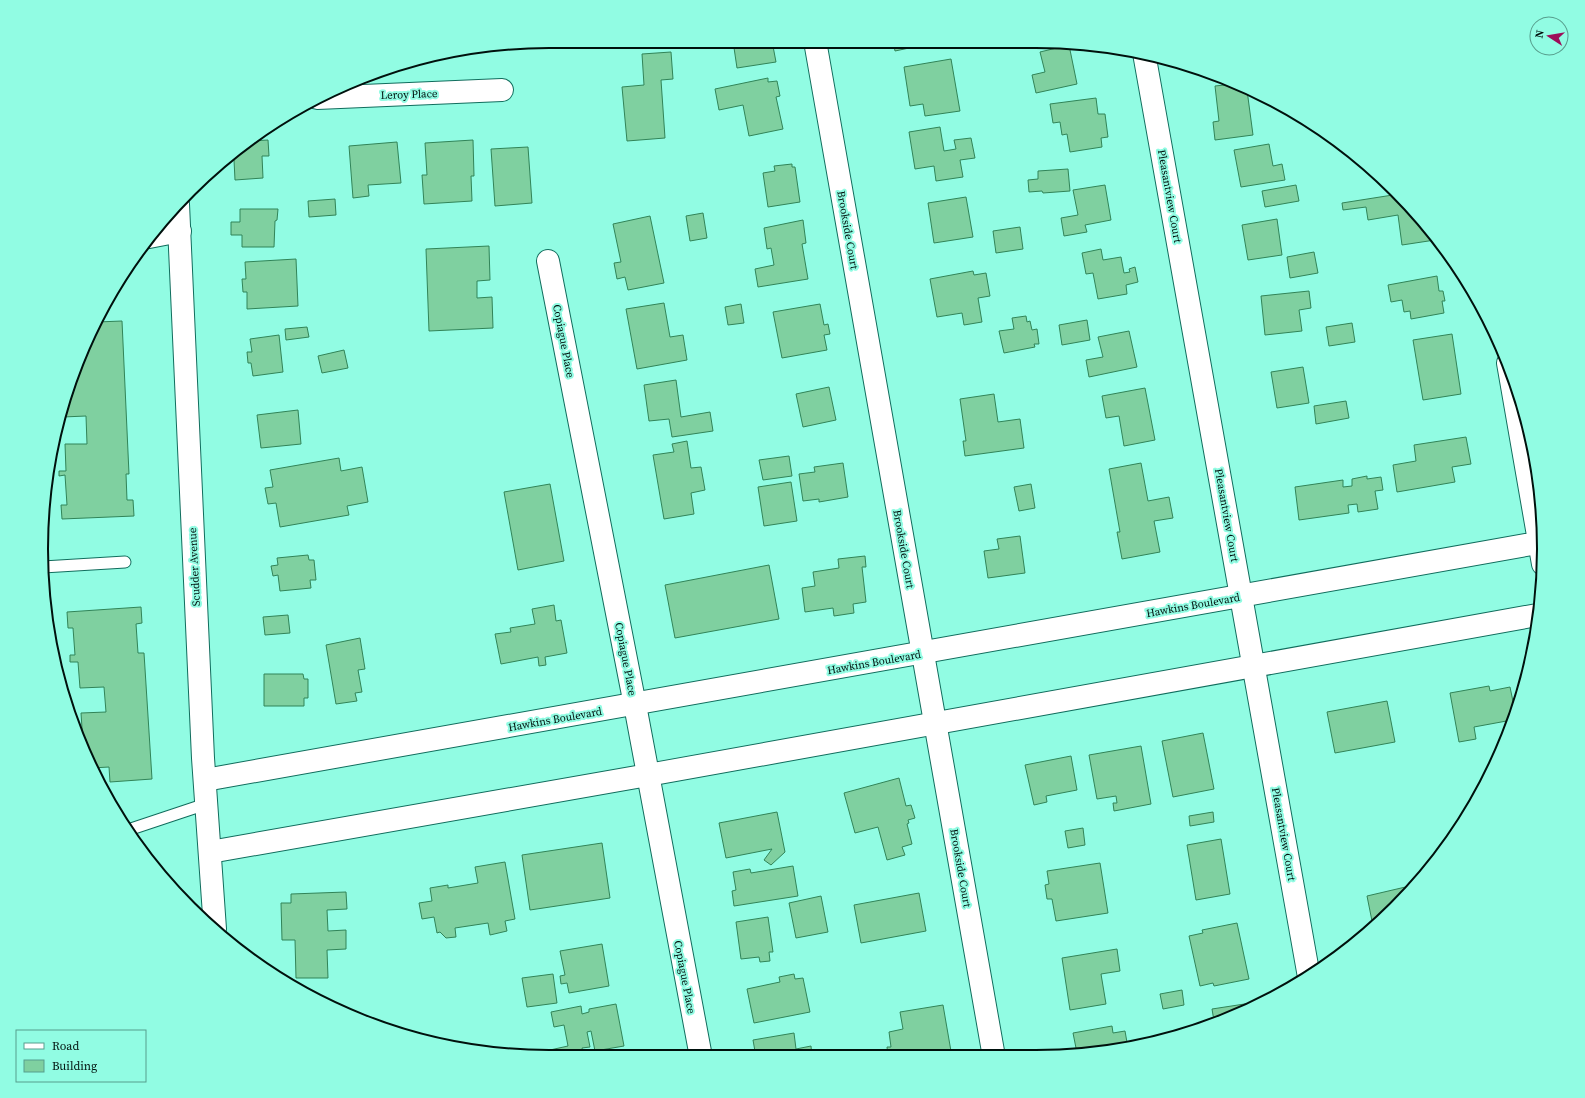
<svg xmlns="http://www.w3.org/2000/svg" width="1585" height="1098" font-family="'Source Serif 4',serif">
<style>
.building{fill:#7fd0a0;stroke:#318458}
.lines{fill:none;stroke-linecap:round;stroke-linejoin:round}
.lane-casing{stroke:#116d5d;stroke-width:13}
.street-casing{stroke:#116d5d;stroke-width:24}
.lane{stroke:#fff;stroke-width:11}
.street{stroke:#fff;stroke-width:22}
.labels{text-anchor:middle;stroke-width:4;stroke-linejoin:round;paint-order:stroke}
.street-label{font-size:11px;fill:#00110d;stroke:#91fce3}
.rim{fill:none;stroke:#00110d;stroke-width:2}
</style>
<rect width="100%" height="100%" fill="#91fce3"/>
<g class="building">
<polygon points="733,41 772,41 776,62 737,68"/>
<polygon points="893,41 942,41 895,51"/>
<polygon points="1069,45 1077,84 1036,93 1032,75 1045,72 1040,52"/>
<polygon points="671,52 673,79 661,80 665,138 627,141 622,87 644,85 642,54"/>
<polygon points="951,59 960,111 925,116 923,104 910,106 904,67"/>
<polygon points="768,78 768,82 777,81 780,96 776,97 783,129 749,136 743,105 719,110 715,89"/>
<polygon points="1234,84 1247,90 1253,135 1215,140 1213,122 1219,121 1215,86"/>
<polygon points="1096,98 1098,114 1105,114 1108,137 1101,138 1102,147 1070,152 1067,134 1062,135 1060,122 1053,123 1050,104"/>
<polygon points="940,127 944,151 956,149 954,140 971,138 975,158 960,160 963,177 936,181 934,166 915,169 909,132"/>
<polygon points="268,140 269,156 262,156 263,178 235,180 234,160 231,161 231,158 251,141"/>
<polygon points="473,140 474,176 471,176 472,201 424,204 422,175 427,175 425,143"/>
<polygon points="397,142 401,183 368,185 369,196 353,198 349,146"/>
<polygon points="1269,144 1273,166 1282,164 1285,180 1241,187 1234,150"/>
<polygon points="528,147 532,203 495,206 491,149"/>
<polygon points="792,164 792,167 795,167 800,202 768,207 763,173 775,171 774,166"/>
<polygon points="1068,169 1070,191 1043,193 1042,191 1029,192 1028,180 1038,179 1038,171"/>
<polygon points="1105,185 1111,220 1085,225 1087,232 1064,236 1061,218 1078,215 1073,190"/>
<polygon points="1296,185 1299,201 1265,207 1262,191"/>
<polygon points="1399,194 1435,240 1402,245 1398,215 1368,220 1366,207 1343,210 1342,203"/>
<polygon points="966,197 973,237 934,243 928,203"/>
<polygon points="335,199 336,215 309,217 308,201"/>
<polygon points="240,209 278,209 277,220 275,221 274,247 242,247 242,235 231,235 231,222 240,222"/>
<polygon points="703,213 707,238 690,241 686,216"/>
<polygon points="650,216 664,283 628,290 625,277 617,279 614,263 621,262 613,224"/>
<polygon points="1277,219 1282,255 1248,260 1242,225"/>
<polygon points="803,220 806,243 802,244 808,279 758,287 755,269 774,265 771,248 767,249 764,228"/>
<polygon points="1020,227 1023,249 996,253 993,231"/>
<polygon points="489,246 490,280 477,281 477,298 492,297 493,328 429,331 426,249"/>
<polygon points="1101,249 1103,260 1121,257 1124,273 1130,272 1129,269 1135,267 1138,282 1126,285 1127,294 1098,299 1093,273 1086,274 1082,253"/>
<polygon points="1314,252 1318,273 1290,278 1287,257"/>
<polygon points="296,259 298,306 247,309 247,292 243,292 242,279 246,279 245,262"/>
<polygon points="973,271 974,275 986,273 990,296 978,298 982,322 964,325 962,313 937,317 930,279"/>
<polygon points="1437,276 1439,291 1443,291 1445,301 1442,301 1444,313 1411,319 1410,311 1404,312 1402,300 1391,302 1388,285"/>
<polygon points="1309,291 1311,308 1299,310 1302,331 1265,335 1261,296"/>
<polygon points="664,303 670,337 683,335 687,360 637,369 626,309"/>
<polygon points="741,304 744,323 728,325 725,307"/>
<polygon points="820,304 824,325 828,324 830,334 824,335 827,350 782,358 773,312"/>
<polygon points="1026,316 1027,322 1030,321 1032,330 1037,329 1039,344 1034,344 1035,347 1004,353 999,331 1014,329 1012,318"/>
<polygon points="1087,320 1090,340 1062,345 1059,325"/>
<polygon points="122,321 129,474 126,474 127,500 133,500 134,516 62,519 61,505 67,505 65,475 59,476 59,471 66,471 65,444 87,444 86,416 63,417 78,362 83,362 82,350 97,322"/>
<polygon points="1352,323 1355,342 1329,346 1326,327"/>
<polygon points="307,327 309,337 286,340 285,329"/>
<polygon points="1129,331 1137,367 1089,377 1086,360 1103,357 1098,337"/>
<polygon points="1452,334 1461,394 1423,400 1413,340"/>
<polygon points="279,335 283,372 253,376 251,363 248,363 247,352 252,352 250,339"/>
<polygon points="344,350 348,368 322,373 318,356"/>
<polygon points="1303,367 1309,403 1277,408 1271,372"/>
<polygon points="676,380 681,417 710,412 713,431 672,437 669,419 649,421 644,385"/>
<polygon points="829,387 836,420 803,427 796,394"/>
<polygon points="1145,388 1155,440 1124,446 1119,416 1106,418 1102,396"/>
<polygon points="994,394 998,422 1020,419 1024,448 965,456 963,441 966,441 960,399"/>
<polygon points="1346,401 1349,418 1316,424 1314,406"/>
<polygon points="298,410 301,444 261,448 257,415"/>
<polygon points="1466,437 1471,464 1452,467 1455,482 1397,492 1393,465 1416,461 1414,445"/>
<polygon points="687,441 691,468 701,467 705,490 691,493 694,514 664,519 653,455 674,452 672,444"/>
<polygon points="789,456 792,476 763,480 759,460"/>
<polygon points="339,458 341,471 362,467 368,502 347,506 349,515 280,527 276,503 268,504 265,488 273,487 270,470"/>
<polygon points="843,463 848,497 819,502 819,499 803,501 799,474 815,472 814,467"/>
<polygon points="1141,463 1148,501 1169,497 1173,518 1154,521 1160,552 1122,559 1117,532 1120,532 1109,469"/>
<polygon points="1367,476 1367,479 1381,477 1383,490 1375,491 1378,509 1358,512 1357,504 1348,505 1349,513 1299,520 1295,487 1343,480 1343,487 1352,486 1352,479"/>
<polygon points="791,482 797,521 764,526 758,487"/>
<polygon points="550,484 564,561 518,570 504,492"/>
<polygon points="1031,484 1035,508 1019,511 1014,487"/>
<polygon points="1020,536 1025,573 988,578 984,551 999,549 997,539"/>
<polygon points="308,555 309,560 314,560 316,580 310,580 311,588 280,591 278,575 273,576 271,566 278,565 277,558"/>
<polygon points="865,556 866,567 862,567 866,602 853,604 854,613 834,616 833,608 805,612 802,588 815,586 813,572 839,568 838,559"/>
<polygon points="769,565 779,619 675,638 665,585"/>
<polygon points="554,605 556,621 561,620 567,653 545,657 546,665 539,666 538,657 501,664 495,634 511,632 510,628 535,624 532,609"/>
<polygon points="141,607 142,623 136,624 138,653 144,653 152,779 110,782 109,767 92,768 83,743 81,713 106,712 104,687 80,688 78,662 70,662 70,655 75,655 73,628 68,628 67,612"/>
<polygon points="288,615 290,633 265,635 263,617"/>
<polygon points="360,638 365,669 358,670 362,692 355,693 357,701 336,704 326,645"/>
<polygon points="264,674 303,674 304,679 308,679 308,698 304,698 304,706 264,706"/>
<polygon points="1489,686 1490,691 1510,687 1515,711 1512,720 1474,727 1476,739 1459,742 1450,693"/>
<polygon points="1387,701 1395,742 1335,753 1327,712"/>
<polygon points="1203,733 1214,789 1173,797 1162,741"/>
<polygon points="1141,746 1151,804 1114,811 1113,803 1117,803 1116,796 1097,799 1089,755"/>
<polygon points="1071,756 1077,790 1046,796 1047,802 1034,805 1025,765"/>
<polygon points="899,778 906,806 911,805 915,818 908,820 909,823 907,824 912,844 902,847 905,855 887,860 878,827 855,833 844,793"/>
<polygon points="777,812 785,852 771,865 764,860 772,849 726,858 719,823"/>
<polygon points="1213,812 1214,822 1190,826 1189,816"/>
<polygon points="1083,828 1085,845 1068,848 1065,831"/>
<polygon points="1221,839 1230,894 1196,900 1187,845"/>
<polygon points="602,843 610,898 530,910 522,855"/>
<polygon points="505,862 515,919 505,921 507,931 490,935 488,923 455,928 456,937 446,938 440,932 437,933 434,917 422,919 419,903 432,901 430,888 448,885 448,888 478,883 475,867"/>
<polygon points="1100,863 1108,913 1056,921 1052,899 1047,899 1045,885 1049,884 1047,871"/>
<polygon points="793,866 798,896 734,906 732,891 736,890 733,872 750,869 751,873"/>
<polygon points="1414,885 1395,908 1373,926 1367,896"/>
<polygon points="346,892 347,909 327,910 328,931 346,930 346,949 327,950 328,978 296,978 295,940 282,940 281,903 291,903 291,894"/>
<polygon points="919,893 926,931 861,943 854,905"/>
<polygon points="821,896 828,932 796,938 789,903"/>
<polygon points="768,917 773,952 769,952 770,961 760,962 759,957 741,959 736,922"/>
<polygon points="1237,923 1249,979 1214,986 1213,983 1200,986 1189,936 1203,933 1202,930"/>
<polygon points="602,944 609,986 569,993 567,983 561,984 560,976 565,975 560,951"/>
<polygon points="1117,949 1120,971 1101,974 1106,1004 1070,1010 1062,958"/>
<polygon points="553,974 557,1003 527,1007 522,978"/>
<polygon points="794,974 795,979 803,978 810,1012 754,1023 747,989 780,982 779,977"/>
<polygon points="1182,990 1184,1005 1163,1009 1160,994"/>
<polygon points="1251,1003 1252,1008 1214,1021 1212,1009"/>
<polygon points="616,1004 624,1046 595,1051 591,1031 587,1032 590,1047 582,1048 584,1057 542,1056 541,1052 568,1046 564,1025 554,1027 551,1012 581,1006 582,1014 589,1012 589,1009"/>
<polygon points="943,1005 952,1057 888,1057 887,1047 891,1047 889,1032 903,1029 900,1012"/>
<polygon points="1112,1026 1113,1033 1125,1031 1128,1048 1077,1053 1073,1033"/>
<polygon points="794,1033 796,1049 811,1046 812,1057 756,1057 753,1040"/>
</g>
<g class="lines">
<defs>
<g id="lane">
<polyline points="43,567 125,562"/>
<polyline points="128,830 206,804"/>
</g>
<g id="street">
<polyline points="815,41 994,1057"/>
<polyline points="1144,53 1309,977"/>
<polyline points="317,98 502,90"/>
<polyline points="178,204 203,758 215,929"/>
<polyline points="149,237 180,231"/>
<polyline points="548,261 635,705 701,1057"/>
<polyline points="1508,363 1543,564"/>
<polyline points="205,780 1543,542"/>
<polyline points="210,852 648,775 1537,615"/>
</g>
</defs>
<use href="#lane" class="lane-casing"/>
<use href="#street" class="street-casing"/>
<use href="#lane" class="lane"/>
<use href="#street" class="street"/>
</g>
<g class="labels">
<g class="street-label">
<text transform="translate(409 94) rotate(-2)" y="4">Leroy Place</text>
<text transform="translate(1170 196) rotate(80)" y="4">Pleasantview Court</text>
<text transform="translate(848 230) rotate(80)" y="4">Brookside Court</text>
<text transform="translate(564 341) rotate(79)" y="4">Copiague Place</text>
<text transform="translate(1227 515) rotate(80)" y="4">Pleasantview Court</text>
<text transform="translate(904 549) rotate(80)" y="4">Brookside Court</text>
<text transform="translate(194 567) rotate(-93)" y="4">Scudder Avenue</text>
<text transform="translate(1193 605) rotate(-10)" y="4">Hawkins Boulevard</text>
<text transform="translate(626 659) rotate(79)" y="4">Copiague Place</text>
<text transform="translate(874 662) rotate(-10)" y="4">Hawkins Boulevard</text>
<text transform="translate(555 719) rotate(-10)" y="4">Hawkins Boulevard</text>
<text transform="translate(1284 834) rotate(80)" y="4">Pleasantview Court</text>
<text transform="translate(961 868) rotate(80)" y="4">Brookside Court</text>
<text transform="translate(685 977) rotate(79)" y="4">Copiague Place</text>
</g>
</g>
<path d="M0 0H1585V1098H0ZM549 48H1036A501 501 0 0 1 1537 549V549A501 501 0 0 1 1036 1050H549A501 501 0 0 1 48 549V549A501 501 0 0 1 549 48Z" fill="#91fce3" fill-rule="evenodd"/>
<path class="rim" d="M549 48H1036A501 501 0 0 1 1537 549V549A501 501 0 0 1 1036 1050H549A501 501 0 0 1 48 549V549A501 501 0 0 1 549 48Z"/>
<rect x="16" y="1030" width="130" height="52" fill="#91fce3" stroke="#579e8d"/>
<rect x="24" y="1043" width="20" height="6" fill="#ffffff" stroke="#579e8d"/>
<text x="52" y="1050" font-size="12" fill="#00110d">Road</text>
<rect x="24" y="1060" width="20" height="12" fill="#7fd0a0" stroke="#579e8d"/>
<text x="52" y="1070" font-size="12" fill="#00110d">Building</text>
<g transform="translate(1549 36) rotate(282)"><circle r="19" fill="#91fce3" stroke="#579e8d"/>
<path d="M0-3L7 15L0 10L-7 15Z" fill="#9d0d59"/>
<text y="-6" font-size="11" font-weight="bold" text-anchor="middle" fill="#00110d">N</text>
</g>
</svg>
